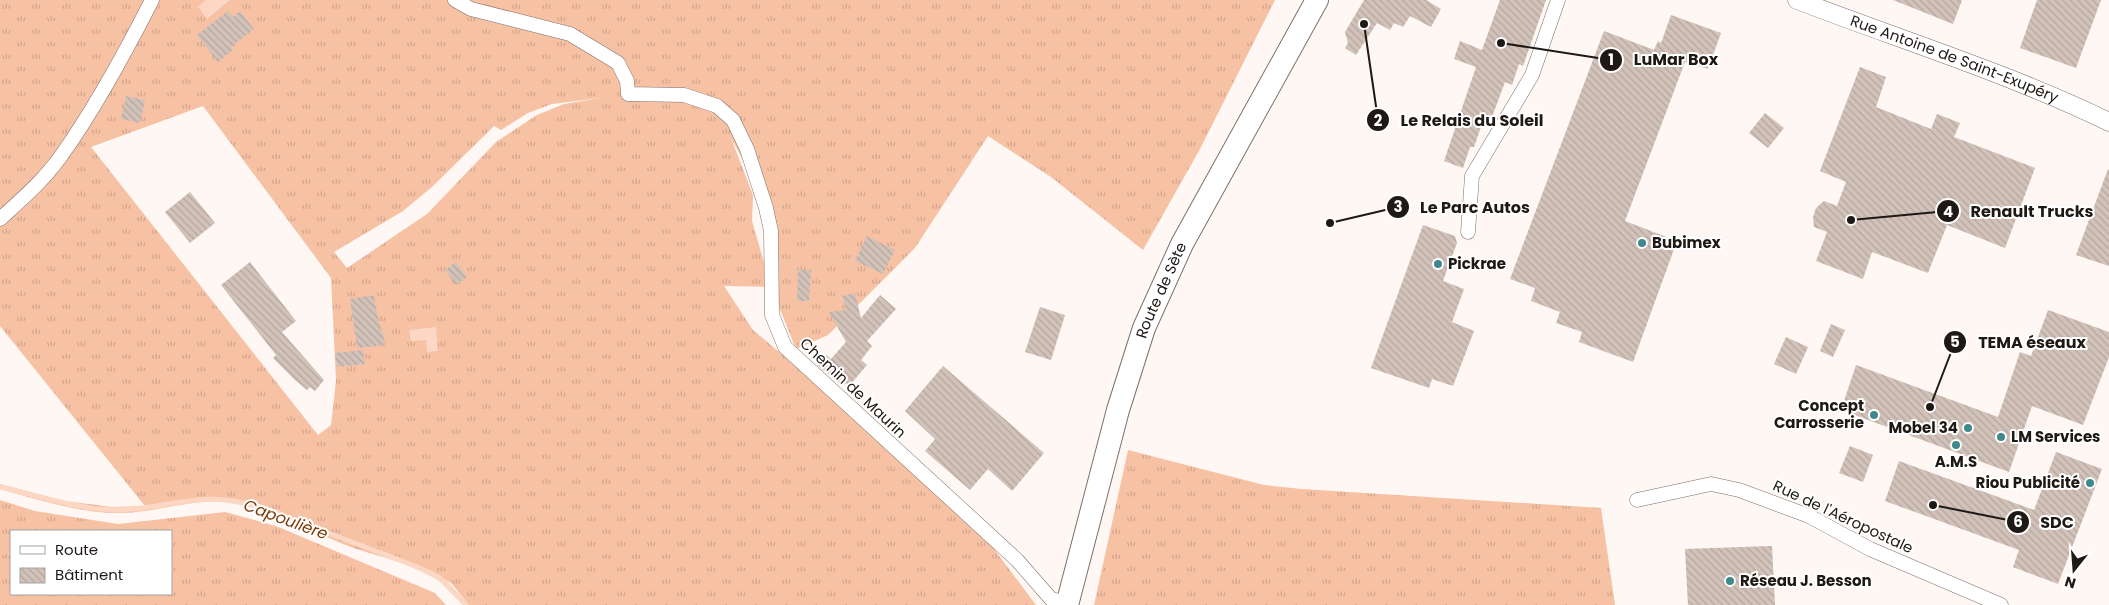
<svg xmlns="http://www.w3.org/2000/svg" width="2109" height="605" font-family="Poppins,sans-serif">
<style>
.grass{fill:url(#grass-tufts);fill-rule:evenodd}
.wetland{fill:url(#wetland-marsh)}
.water{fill:#fcd7c4}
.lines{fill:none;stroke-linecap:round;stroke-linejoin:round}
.stream{stroke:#fcd7c4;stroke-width:5}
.building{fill:url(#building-back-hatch)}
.minor-casing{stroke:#7e6f68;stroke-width:15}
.tertiary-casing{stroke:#7e6f68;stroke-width:19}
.primary-casing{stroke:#7e6f68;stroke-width:24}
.minor{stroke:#fff;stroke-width:14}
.tertiary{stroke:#fff;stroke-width:18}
.primary{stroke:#fff;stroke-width:22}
.poi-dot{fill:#40888b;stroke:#fff;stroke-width:2}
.labels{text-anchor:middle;stroke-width:4;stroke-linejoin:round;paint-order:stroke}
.street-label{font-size:15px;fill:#1f1916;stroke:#fff}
.poi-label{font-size:15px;font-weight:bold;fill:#1f1916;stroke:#fff;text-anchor:start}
.water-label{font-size:16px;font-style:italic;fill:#7d3804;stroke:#fff}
.leader{fill:none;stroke:#1f1916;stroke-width:2}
.callout-dot{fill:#1f1916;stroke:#fff;stroke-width:2}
.mark-label{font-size:15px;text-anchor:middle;font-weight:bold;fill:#fff}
.callout-label{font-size:16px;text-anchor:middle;font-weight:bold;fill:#1f1916;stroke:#fff;stroke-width:4;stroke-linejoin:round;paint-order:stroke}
</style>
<defs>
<pattern id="grass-tufts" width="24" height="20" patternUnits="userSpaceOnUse" patternTransform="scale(1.25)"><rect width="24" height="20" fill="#f7c1a4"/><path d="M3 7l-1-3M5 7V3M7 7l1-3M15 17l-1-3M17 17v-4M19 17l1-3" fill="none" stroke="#d3a58c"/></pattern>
<pattern id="wetland-marsh" width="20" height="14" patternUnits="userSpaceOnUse" patternTransform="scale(1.25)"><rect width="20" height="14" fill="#f7c1a4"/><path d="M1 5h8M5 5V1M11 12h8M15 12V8" fill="none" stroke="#d3a58c"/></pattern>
<pattern id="building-back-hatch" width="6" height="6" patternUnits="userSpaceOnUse" patternTransform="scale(1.25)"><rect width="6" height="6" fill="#d2c2b9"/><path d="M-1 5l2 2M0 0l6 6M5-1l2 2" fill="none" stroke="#b4a69e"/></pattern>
</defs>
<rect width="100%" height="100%" fill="#fef7f3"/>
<g class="grass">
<path d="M0 0H146L82 137 157 0H1275L1200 149 1143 250 1051 177 988 136 915 248 828 335 796 349 771 287 724 286 753 330 835 399 985 537 1036 605H469L452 584 432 571 263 505C222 494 186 499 145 506L0 326ZM600 98 564 104 537 115 496 142 427 214 347 268 334 252 403 211 432 187 494 126 501 130 528 113 552 104ZM203 106 331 278 336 380 331 425 318 435 91 147ZM731 138 760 191 770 283 752 221 753 195Z"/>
<polygon points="1128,450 1264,485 1302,489 1601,508 1615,605 1094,605"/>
<path d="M0 500 35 511 118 524 225 512 276 526 435 593 446 605H0ZM11 531H171V594H11Z"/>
</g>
<path class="wetland" d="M0 484 65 501 112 507 145 506 207 497 238 499 287 514 420 565 444 578 469 605H463C455 596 446 585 436 579 410 562 379 557 351 547 311 532 270 506 227 502 192 499 157 512 122 513 82 514 39 500 0 489Z"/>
<g class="water">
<polygon points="206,0 230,0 207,19 198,7"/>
<polygon points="436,327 438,351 427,352 426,340 411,341 409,330"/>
</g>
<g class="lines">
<path class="stream" d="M0 487C39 496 79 510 120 510 151 509 180 500 211 499 228 499 244 503 260 507L415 566 440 578 466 605"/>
</g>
<g class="building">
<polygon points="1364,0 1426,0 1441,9 1431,27 1410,16 1403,27 1394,23 1390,30 1377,23 1356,55 1345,48 1348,43 1345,32"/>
<polygon points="1500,0 1546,0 1523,66 1519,64 1512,85 1505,82 1492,117 1485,115 1474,147 1470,147 1463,168 1444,161 1476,67 1454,59 1460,41 1482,50"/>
<polygon points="1893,0 1962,0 1953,24"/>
<polygon points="2037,0 2101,0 2076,68 2020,48"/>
<polygon points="228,11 233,17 240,11 254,29 231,47 233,50 218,62 197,35"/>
<polygon points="1671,15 1721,33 1708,69 1685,62 1625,221 1677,241 1633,362 1579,342 1582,332 1556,323 1560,312 1531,301 1535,288 1510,279 1604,31 1654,50 1658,41 1661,43"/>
<polygon points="1860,67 1886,77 1876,107 1931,129 1937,114 1960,123 1954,137 2035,168 2005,248 1947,225 1928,273 1872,252 1863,279 1816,261 1827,232 1814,227 1813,217 1816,208 1824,201 1837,206 1846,182 1820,171"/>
<polygon points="126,96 145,100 140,123 121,119"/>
<polygon points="1765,113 1784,128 1768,148 1749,133"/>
<polygon points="2108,169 2109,170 2109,266 2076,255"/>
<polygon points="190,192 215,223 190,243 165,212"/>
<polygon points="1423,225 1455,236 1457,243 1443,281 1464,289 1452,322 1474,331 1453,386 1432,379 1429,388 1371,368"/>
<polygon points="867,236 895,250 883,274 855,261"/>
<polygon points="250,262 296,321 282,332 324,380 315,391 310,387 307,390 295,380 273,358 276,355 221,285"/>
<polygon points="456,262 467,277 456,285 445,270"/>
<polygon points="798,270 811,270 809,301 797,301"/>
<polygon points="855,293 861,318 880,295 896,309 867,341 872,346 861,360 867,365 849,386 842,381 840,384 817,365 826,355 831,359 846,342 829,312 846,310 842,296"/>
<polygon points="368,296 374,296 379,324 380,324 382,333 383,333 385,345 357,348 350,299"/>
<polygon points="1040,307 1065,315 1051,360 1025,352"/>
<polygon points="2048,310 2109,332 2109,357 2083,425 2032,406 2009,472 1841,410 1856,365 1998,417 2020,352 2031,356"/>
<polygon points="1831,324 1845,330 1833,357 1820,351"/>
<polygon points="1786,337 1808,347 1796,374 1774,364"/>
<polygon points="363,350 365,364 337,367 335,353"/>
<polygon points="943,366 1044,453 1012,491 988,469 970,490 925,451 935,439 905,411"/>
<polygon points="1850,446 1873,455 1863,482 1839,473"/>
<polygon points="2056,452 2102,469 2058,584 2013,567 2019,550 1885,501 1899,461 2034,510"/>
<polygon points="1772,546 1775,605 1688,605 1685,549"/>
</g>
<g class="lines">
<defs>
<g id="minor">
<polyline points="455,0 471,9 570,34 618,63 627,81 628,94 684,95 717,106 733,120 747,149 766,208 771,231 772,315 785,347 1017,560 1051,599 1067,603"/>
<path d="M0 219C22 199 44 180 61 156 96 107 125 53 152 0"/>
<polyline points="1468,232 1472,176 1532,75 1558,0"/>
<polyline points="1637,500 1711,484 1739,490 1809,516 1870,549 2001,605"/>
</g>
<g id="tertiary">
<path id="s1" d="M1797 0C1901 40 2008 73 2109 122"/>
</g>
<g id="primary">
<path id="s2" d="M1067 605 1118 410 1144 328 1182 244 1317 0"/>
</g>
</defs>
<use href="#minor" class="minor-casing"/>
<use href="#tertiary" class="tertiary-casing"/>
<use href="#primary" class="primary-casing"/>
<use href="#minor" class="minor"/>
<use href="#tertiary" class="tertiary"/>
<use href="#primary" class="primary"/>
</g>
<g class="poi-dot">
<circle cx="1642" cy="243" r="5"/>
<circle cx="1438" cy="264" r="5"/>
<circle cx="1874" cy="415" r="5"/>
<circle cx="1968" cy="428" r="5"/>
<circle cx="2001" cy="437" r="5"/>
<circle cx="1956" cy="445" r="5"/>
<circle cx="2090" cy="483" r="5"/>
<circle cx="1730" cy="581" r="5"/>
</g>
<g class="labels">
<g class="street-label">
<text dy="5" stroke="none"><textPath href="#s1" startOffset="168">Rue Antoine de Saint-Exupéry</textPath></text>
<text dy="5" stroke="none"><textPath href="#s2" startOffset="329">Route de Sète</textPath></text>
<text transform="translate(853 388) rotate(43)" y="5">Chemin de Maurin</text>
<text transform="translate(1843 517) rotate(25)" y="5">Rue de l'Aéropostale</text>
</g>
<g class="poi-label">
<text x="1652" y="248">Bubimex</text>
<text x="1448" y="269">Pickrae</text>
<text x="1864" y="411" text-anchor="end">Concept<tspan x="1864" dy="17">Carrosserie</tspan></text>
<text x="1958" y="433" text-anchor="end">Mobel 34</text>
<text x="2011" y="442">LM Services</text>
<text x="1956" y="467" text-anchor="middle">A.M.S</text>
<text x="2080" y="488" text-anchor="end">Riou Publicité</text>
<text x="1740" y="586">Réseau J. Besson</text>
</g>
<g class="water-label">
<text transform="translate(286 519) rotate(20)" y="6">Capoulière</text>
</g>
</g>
<path class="leader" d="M1501 43L1611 60M1364 24L1378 120M1330 223L1398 207M1851 220L1948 211M1930 407L1955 342M1933 505L2018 522"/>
<g class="callout-dot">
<circle cx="1501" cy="43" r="5"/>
<circle cx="1364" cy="24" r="5"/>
<circle cx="1330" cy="223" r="5"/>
<circle cx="1851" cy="220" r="5"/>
<circle cx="1930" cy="407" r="5"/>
<circle cx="1933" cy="505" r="5"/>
<circle cx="1611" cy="60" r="12"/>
<circle cx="1378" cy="120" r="12"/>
<circle cx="1398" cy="207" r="12"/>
<circle cx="1948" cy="211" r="12"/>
<circle cx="1955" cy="342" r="12"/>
<circle cx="2018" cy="522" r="12"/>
</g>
<g class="mark-label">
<text x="1611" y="65">1</text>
<text x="1378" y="126">2</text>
<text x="1398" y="212">3</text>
<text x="1948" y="217">4</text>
<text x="1955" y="347">5</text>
<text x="2018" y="527">6</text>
</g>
<g class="callout-label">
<text x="1676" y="65">LuMar Box</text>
<text x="1472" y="126">Le Relais du Soleil</text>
<text x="1475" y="213">Le Parc Autos</text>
<text x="2032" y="217">Renault Trucks</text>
<text x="2032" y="348">TEMA éseaux</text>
<text x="2057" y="528">SDC</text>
</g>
<rect x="10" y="530" width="162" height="65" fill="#ffffff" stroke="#a5a3a2"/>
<rect x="20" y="546" width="25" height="8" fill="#ffffff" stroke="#a5a3a2"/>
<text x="55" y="555" font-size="15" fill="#1f1916">Route</text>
<rect x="20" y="568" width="25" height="15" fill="url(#building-back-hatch)" stroke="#a5a3a2"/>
<text x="55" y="580" font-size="15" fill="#1f1916">Bâtiment</text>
<g transform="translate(2074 570) rotate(197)" stroke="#ffffff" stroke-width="4" paint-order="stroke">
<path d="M0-4L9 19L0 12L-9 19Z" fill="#1f1916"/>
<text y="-8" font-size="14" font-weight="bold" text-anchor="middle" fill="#1f1916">N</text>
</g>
</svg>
